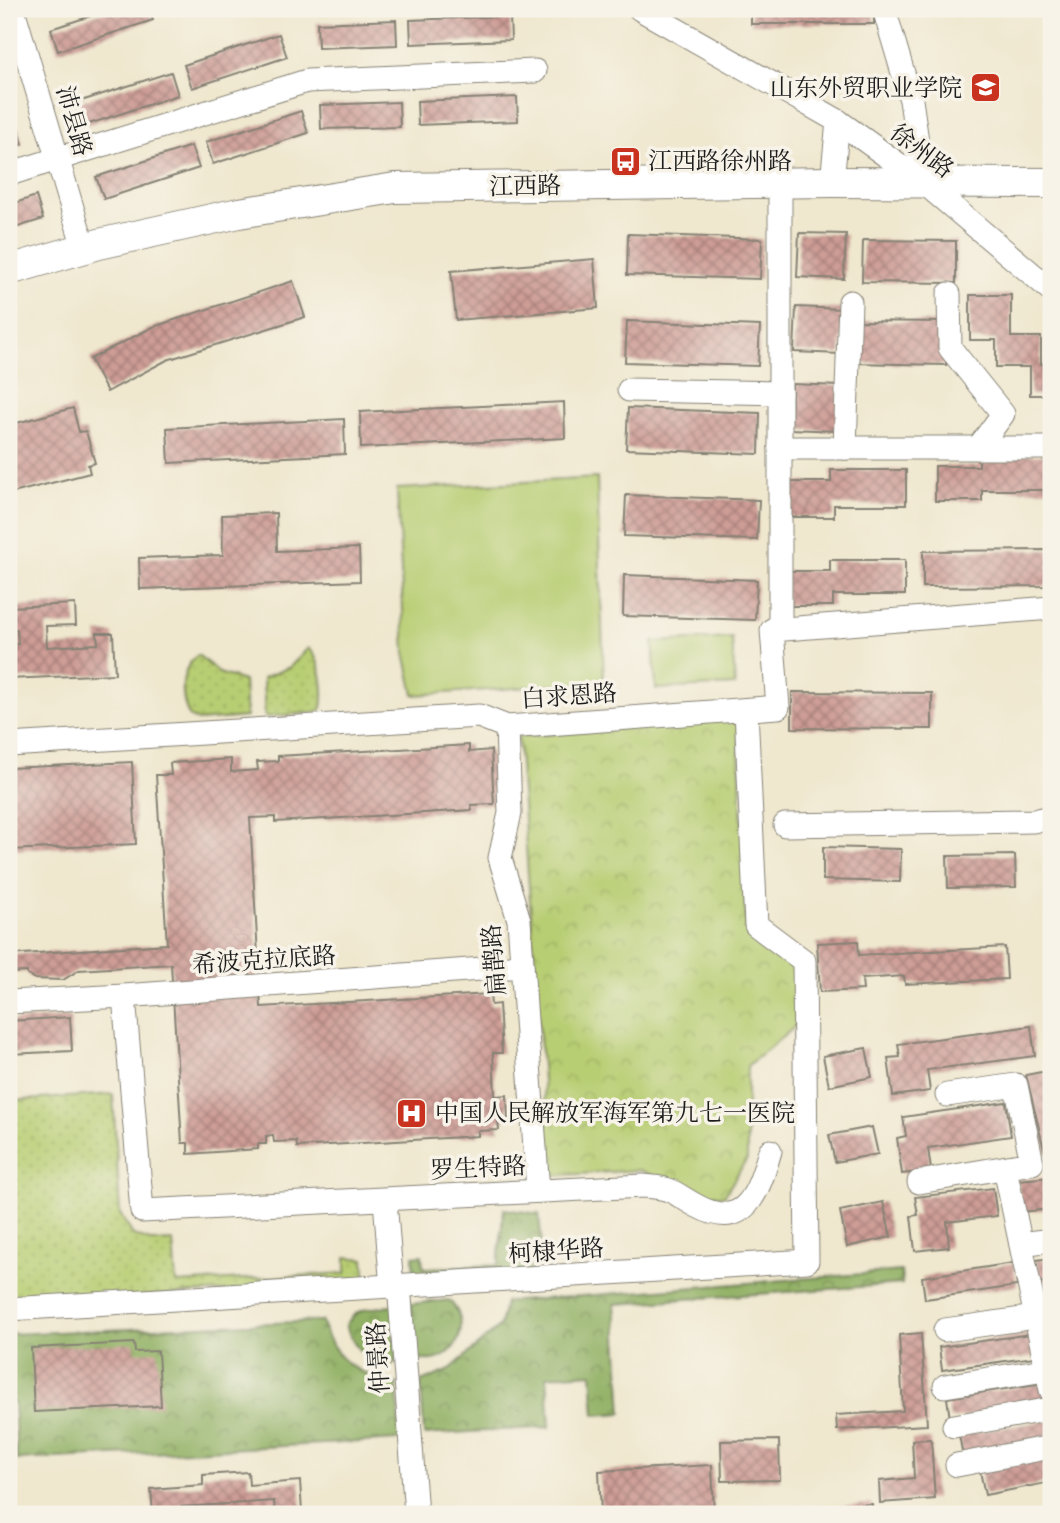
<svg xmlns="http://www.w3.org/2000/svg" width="1060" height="1523" font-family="'Sorts Mill Goudy','Noto Serif SC',serif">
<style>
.grass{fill:url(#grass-dots);stroke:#6a7548;stroke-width:2}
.forest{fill:url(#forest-crowns);stroke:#576640;stroke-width:2}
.park{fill:url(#park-crowns);stroke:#6a7548;stroke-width:2}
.pitch{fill:#b8ce73;stroke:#6a7548;stroke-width:2}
.building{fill:url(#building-cross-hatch)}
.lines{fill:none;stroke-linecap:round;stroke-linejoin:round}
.minor-casing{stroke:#868275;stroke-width:25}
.major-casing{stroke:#868275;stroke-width:32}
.minor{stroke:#fff;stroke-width:23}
.major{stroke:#fff;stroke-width:30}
.labels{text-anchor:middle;stroke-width:7;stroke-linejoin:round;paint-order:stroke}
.poi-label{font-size:24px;fill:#1c1c1c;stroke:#f7f3e8;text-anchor:start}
.street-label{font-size:24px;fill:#1c1c1c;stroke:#f7f3e8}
</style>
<defs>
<pattern id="grass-dots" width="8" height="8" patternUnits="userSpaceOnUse" patternTransform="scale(1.75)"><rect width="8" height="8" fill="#b8ce73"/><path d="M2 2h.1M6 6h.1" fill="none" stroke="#9eb063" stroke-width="1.8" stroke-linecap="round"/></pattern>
<pattern id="forest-crowns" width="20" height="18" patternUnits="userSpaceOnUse" patternTransform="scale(1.75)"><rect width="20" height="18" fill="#92b165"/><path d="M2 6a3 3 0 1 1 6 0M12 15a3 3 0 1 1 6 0" fill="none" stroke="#768f52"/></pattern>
<pattern id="park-crowns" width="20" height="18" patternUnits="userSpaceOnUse" patternTransform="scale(1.75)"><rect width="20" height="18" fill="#b8ce73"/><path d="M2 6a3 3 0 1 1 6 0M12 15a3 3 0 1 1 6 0" fill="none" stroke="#9eb063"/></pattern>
<pattern id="building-cross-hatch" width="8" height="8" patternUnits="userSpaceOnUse" patternTransform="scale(1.75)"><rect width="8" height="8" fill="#ce9d96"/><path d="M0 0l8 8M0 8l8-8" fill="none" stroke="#a67f7a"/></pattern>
</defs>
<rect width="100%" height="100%" fill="#f7f3e8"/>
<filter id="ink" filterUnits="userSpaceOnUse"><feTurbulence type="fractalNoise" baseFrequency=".0143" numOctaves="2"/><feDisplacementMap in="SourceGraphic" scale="14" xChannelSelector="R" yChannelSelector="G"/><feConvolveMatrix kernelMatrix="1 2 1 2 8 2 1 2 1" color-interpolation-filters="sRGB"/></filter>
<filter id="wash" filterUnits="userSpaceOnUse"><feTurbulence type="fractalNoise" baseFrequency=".00686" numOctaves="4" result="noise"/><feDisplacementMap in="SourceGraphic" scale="28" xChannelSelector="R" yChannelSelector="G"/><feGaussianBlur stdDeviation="1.57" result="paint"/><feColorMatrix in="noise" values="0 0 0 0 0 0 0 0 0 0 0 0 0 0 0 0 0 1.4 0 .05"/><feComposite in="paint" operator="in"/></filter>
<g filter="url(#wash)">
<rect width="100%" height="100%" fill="#efe7ce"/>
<g class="grass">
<path d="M308 648C322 659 325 692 322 708L317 712 265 717 263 678 290 667Z"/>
<path d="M198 655 219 673 244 681 246 717 198 721 189 716C180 696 179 669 198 655Z"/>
<polygon points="113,1094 120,1214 133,1235 153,1242 173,1241 176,1283 346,1273 346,1257 364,1259 366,1283 9,1304 9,1101"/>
</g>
<g class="forest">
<polygon points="504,1209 539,1214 543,1258 530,1273 414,1279 413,1256 422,1255 423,1268 498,1265"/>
<polygon points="901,1271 902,1284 615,1304 622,1413 595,1415 592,1373 547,1376 550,1427 424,1435 421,1382 448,1371 500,1326 505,1302"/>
<path d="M449 1300C483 1335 436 1376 415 1354L411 1304Z"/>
<path d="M394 1306 398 1358 393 1364C368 1363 353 1349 346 1325 357 1306 374 1308 394 1306Z"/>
<path d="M321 1321C339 1365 352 1371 397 1384L400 1440 17 1460 14 1403H9V1334Z"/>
</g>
<polygon class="park" points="738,718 746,931 797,967 796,1026 747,1066 747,1159 724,1196 685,1191 640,1170 550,1176 518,737"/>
<g class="pitch">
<polygon points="597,478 604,682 414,695 405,652 397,489"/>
<polygon points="732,638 735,685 656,689 653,642"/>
</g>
<g id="blocks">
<g class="building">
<polygon points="112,9 149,9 153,20 58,51 51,29"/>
<rect x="751" y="9" width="123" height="15"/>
<polygon points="510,16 511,40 411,44 410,20"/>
<polygon points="396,20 397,45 318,48 317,23"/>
<polygon points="279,34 287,57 192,88 184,65"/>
<polygon points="171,72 178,95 83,126 75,103"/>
<polygon points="517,97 518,121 418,125 417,101"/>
<polygon points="399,102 400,127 321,129 320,105"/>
<polygon points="301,111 308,133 213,164 206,142"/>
<polygon points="16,121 23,144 9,149 9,124"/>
<polygon points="191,146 199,168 104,199 96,177"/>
<polygon points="36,196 43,219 9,230 9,205"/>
<polygon points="799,233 846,234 844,279 797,277"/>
<polygon points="628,234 762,239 760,279 627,275"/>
<polygon points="863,240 956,241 956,283 862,282"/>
<polygon points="594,259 598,308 456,320 451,271"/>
<polygon points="293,281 305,317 167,360 107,392 90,359 153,327"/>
<polygon points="970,295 1011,295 1011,337 1041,337 1041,364 1051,364 1051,395 1030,395 1030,367 996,367 996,340 970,340"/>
<polygon points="796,307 843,309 841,354 794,352"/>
<polygon points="627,321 760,326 758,366 625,362"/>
<polygon points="853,321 946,322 946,365 852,363"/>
<polygon points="792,384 839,386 837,431 791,429"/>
<polygon points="564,402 565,438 361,448 360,412"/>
<polygon points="73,408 79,432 86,431 95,463 88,465 90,473 9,494 9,425"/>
<polygon points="628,408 760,413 759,454 626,449"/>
<polygon points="344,419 345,454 169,463 167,428"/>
<polygon points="979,455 1051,455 1051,490 982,490 982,501 935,501 935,466 979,466"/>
<polygon points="831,470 906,470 906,505 834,505 834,517 787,517 787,482 831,482"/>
<polygon points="626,495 759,500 757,540 624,536"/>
<polygon points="276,513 277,551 359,548 360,581 140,589 139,558 223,555 222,515"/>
<polygon points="1051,550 1051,586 923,587 923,551"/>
<polygon points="830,560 905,560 905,595 833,595 833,606 786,606 786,571 830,571"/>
<polygon points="624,575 757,580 755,620 623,616"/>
<polygon points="75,604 76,625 46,626 47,647 98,644 97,633 113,633 115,674 9,679 9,645 18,644 17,629 9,630 9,607"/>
<polygon points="792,692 932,693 932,729 792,728"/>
<polygon points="469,745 469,752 491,750 494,804 471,805 472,810 275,822 275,817 250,818 261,1007 490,994 491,1005 499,1004 502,1053 493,1053 495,1096 507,1095 508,1119 498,1120 499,1130 478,1131 478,1136 297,1147 296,1141 274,1142 273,1135 266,1136 266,1144 258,1144 258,1149 188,1154 188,1143 182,1143 171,964 79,970 63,980 35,979 27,975 27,972 9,973 9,955 167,944 156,775 171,775 170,763 231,759 231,772 258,770 257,762 278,761 278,756"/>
<polygon points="132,762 136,844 9,850 9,768"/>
<polygon points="823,847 901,849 900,882 823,880"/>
<polygon points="1015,855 1016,887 948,888 947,856"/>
<polygon points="858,941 859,955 1005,947 1007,979 905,984 904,976 862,979 863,990 820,992 817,943"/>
<polygon points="70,1017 72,1051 9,1054 9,1021"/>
<polygon points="1031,1026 1035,1056 927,1070 930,1091 893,1096 888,1058 900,1057 898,1044"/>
<polygon points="866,1048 872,1077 829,1086 823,1056"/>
<polygon points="1041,1072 1051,1078 1051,1152 1045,1153 1026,1075"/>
<polygon points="1006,1102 1011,1136 928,1148 931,1170 902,1174 897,1138 906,1136 903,1117"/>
<polygon points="872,1127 878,1154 835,1162 829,1135"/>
<polygon points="1051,1177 1051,1209 1021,1212 1018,1180"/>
<polygon points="993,1188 997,1216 947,1222 949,1247 915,1251 911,1216 918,1215 915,1197"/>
<polygon points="883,1202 891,1237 847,1247 840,1211"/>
<polygon points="1051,1258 1051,1281 1039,1283 1036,1260"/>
<polygon points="1014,1263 1017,1286 925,1299 922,1277"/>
<polygon points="921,1333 927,1425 837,1430 836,1415 903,1411 899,1335"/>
<polygon points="1038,1333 1041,1356 942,1370 939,1347"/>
<polygon points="134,1343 135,1352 158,1351 161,1406 34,1412 31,1348"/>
<polygon points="1044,1383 1048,1404 950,1419 947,1398"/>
<polygon points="1051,1420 1051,1441 963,1456 959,1435"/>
<polygon points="931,1439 935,1499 880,1503 879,1481 914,1478 912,1440"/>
<polygon points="779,1440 780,1480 722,1481 721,1441"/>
<polygon points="1051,1457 1051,1482 985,1495 980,1471"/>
<polygon points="712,1465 714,1514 601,1514 599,1471"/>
<polygon points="248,1472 249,1485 300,1481 302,1512 275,1514 274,1501 181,1507 182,1514 153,1514 151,1489 203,1485 203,1475"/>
<polygon points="872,1504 873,1514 778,1514 778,1510"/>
</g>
</g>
</g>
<g filter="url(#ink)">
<use href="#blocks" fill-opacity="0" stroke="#868275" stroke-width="2"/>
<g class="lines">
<defs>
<g id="minor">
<polyline points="13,9 84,248"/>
<polyline points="640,9 838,121 923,182 1051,290"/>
<polyline points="884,9 911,100 923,182"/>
<polyline points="9,174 307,81 535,71"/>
<polyline points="832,182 838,121"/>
<polyline points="949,294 950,348 1003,414 978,448"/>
<polyline points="629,390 780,393"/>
<polyline points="780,448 1051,448"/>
<polyline points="845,448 850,302"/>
<polyline points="780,616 780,183"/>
<polyline points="507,727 510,813 500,858 519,920 538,1191"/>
<polyline points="9,745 479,716 507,727 778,707 772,630 1051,608"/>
<polyline points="785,825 1033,821 1051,817"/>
<path d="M124 996 142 1211 643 1186C676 1188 672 1193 697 1206 747 1233 759 1189 770 1151"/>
<polyline points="9,1002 124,996 522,966"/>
<polyline points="1005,1168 1051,1390"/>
<polyline points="919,1182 1032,1163 1016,1085 947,1095"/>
<polyline points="385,1200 391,1276 400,1297 416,1514"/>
<polyline points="1021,1244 1051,1240"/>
<polyline points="9,1309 807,1261 804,961 756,925 746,710"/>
<polyline points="945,1330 1049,1315"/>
<polyline points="945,1386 1051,1369"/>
<polyline points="954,1426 1051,1409"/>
<polyline points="957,1465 1051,1447"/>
</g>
<polyline id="major" points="9,270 99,244 239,213 395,188 832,182 1051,183"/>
</defs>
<use href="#minor" class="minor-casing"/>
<use href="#major" class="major-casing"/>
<use href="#minor" class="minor"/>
<use href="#major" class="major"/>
</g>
</g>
<defs>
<symbol id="school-square" viewBox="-11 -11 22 22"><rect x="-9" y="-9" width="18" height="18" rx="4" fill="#c8321e" stroke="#f7f3e8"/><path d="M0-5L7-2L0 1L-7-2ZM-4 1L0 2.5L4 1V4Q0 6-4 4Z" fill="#fff"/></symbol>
<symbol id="bus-square" viewBox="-11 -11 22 22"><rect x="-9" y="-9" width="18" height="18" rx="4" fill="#c8321e" stroke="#f7f3e8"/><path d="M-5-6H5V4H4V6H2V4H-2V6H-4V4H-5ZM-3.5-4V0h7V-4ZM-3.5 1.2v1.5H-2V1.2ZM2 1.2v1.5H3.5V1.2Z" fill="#fff"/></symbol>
<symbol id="hospital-square" viewBox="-11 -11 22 22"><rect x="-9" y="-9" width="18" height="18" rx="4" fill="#c8321e" stroke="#f7f3e8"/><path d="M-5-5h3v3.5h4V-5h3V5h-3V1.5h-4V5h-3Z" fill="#fff"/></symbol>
</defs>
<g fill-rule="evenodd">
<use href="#school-square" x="968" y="70" width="35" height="35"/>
<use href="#bus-square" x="608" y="144" width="35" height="35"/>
<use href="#hospital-square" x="394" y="1096" width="35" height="35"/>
</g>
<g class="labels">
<g class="poi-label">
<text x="962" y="96" text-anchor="end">山东外贸职业学院</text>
<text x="648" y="169">江西路徐州路</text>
<text x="435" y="1121">中国人民解放军海军第九七一医院</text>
</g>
<g class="street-label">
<text transform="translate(74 121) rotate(74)" y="8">沛县路</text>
<text transform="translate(922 151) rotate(37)" y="8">徐州路</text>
<text transform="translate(525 186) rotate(-1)" y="8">江西路</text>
<text transform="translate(569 696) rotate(-4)" y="8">白求恩路</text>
<text transform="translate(264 960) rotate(-4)" y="8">希波克拉底路</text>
<text transform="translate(494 960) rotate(-95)" y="8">扁鹊路</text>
<text transform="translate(478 1168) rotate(-3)" y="8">罗生特路</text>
<text transform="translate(556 1251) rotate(-4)" y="8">柯棣华路</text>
<text transform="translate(378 1358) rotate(-94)" y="8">仲景路</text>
</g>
</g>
<rect width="1060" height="1523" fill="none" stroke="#f7f3e8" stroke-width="35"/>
</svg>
